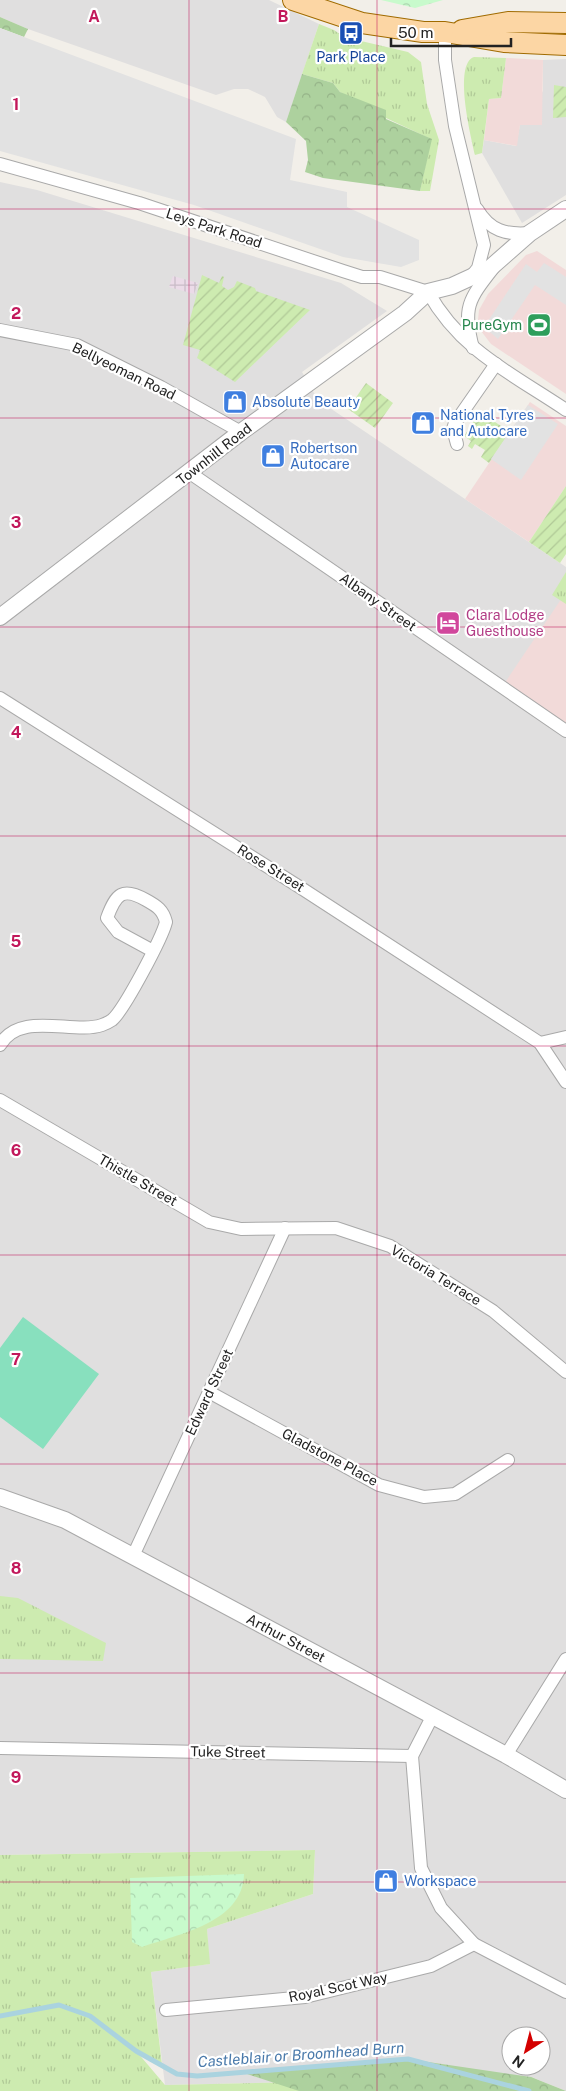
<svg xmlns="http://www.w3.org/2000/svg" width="566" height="2091" font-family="'Public Sans',sans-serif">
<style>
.residential{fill:#e0dfdf;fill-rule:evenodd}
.commercial{fill:#f2dad9}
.industrial{fill:url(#industrial-grid)}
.grass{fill:url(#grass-tufts)}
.forest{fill:url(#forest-crowns)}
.park{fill:url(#park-crowns)}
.garden{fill:url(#garden-furrows)}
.pitch{fill:#88e0be}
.parking{fill:#e2e2e2}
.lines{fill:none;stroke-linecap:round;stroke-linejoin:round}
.stream{stroke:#aad3df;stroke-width:5}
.minor-casing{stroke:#a9a9a9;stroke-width:14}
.tertiary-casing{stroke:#a9a9a9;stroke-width:18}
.primary-casing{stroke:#a06b00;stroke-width:22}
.minor{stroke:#fff;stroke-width:12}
.tertiary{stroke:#fff;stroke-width:16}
.primary{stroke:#fcd6a4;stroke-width:20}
.grid{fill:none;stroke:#c2185b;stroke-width:1;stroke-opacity:0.55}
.labels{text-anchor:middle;stroke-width:4.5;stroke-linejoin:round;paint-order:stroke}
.transit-label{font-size:14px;fill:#164399;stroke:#fff}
.street-label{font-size:14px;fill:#222;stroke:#fff}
.leisure-label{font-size:14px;fill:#27864d;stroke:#fff;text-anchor:end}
.shop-label{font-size:14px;fill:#366cbe;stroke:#fff;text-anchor:start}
.hotel-label{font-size:14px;fill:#b23c85;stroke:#fff;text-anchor:start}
.water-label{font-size:15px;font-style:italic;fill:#4a7aab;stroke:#fff}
.grid-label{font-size:16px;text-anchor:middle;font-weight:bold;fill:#c2185b;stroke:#fff;stroke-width:4.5;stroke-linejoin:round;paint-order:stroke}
</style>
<defs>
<pattern id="industrial-grid" width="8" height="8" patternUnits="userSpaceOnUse" patternTransform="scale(1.25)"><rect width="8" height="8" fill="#ebdbe8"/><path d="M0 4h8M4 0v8" fill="none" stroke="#c9bcc7"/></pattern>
<pattern id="grass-tufts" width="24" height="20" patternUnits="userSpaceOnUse" patternTransform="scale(1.25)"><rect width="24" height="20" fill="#cdebb0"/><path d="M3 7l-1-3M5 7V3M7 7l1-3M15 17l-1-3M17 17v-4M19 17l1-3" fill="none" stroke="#b0c997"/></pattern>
<pattern id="forest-crowns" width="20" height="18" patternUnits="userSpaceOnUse" patternTransform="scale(1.25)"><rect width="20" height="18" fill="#add19e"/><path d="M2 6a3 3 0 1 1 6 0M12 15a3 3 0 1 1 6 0" fill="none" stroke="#95b388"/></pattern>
<pattern id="park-crowns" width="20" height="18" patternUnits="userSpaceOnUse" patternTransform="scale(1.25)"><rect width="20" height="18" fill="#c8facc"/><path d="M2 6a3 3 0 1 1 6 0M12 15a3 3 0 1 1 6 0" fill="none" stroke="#acd6af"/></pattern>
<pattern id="garden-furrows" width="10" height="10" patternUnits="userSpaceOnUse" patternTransform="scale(1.25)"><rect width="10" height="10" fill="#cdebb0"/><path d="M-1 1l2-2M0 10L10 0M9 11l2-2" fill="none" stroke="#b0c997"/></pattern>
</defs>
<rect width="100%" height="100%" fill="#f2efe9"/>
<g class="residential">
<polygon points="0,0 269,0 319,24 286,122 277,117 265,97 248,89 234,89 216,95 28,29 0,17"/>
<polygon points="566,59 566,195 522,223 482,153 484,140 516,146 520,125 543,91 543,60"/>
<path d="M0 182 37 190 341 283 387 311 302 372 318 400 566 567V2091L531 2077 165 2085 151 1972 209 1964 207 1929 313 1894 315 1850 0 1855ZM511 2036H541V2066H511Z"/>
</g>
<g class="commercial">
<polygon points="506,58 543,60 542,125 520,125 517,146 484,140 489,99 501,98"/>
<polygon points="537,251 566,270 566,394 491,344 481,331 478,320 479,310 488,294 526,255"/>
<polygon points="530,402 566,426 566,486 529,542 465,499"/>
<polygon points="566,592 566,731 502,687"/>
</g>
<polygon class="industrial" points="173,276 198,283 194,294 169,287"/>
<g class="grass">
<polygon points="319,24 334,30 344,37 408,52 421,62 427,104 439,140 430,191 420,191 431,139 386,118 340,92 333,83 302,74"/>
<path d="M474 57 506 58 501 98 489 99 482 153 475 155C471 137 453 64 474 57Z"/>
<polygon points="566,572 566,604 552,595"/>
<polygon points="0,1596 18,1598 106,1643 103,1661 0,1659"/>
<polygon points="315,1850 313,1894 207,1929 210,1964 151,1972 162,2065 137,2052 165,2085 531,2077 560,2091 0,2091 0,1855"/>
</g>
<g class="forest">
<polygon points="0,17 28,29 24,37 0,28"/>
<polygon points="302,74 333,83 340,92 386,110 386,119 432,139 420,191 323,178 305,172 308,160 306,141 286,122"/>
<polygon points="408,2059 531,2077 566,2091 299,2091 241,2072"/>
</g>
<g class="park">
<polygon points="381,0 443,0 415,8"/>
<path d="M244 1874C243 1923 178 1934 142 1947L132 1942 130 1878Z"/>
</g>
<g class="garden">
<polygon points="566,84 566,117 553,118 554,85 566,87"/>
<polygon points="202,275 219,283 222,276 224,277 222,286 228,290 234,287 237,281 255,288 256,291 310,310 235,382 197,358 200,350 183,345"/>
<polygon points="366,383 393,403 375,428 348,409"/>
<polygon points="480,412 510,432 489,463 481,457 485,450 475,444 472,449 468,446 471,441 464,436"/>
<polygon points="566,486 566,554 560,563 529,542"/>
</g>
<polygon class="pitch" points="23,1317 99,1374 43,1449 0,1417 0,1348"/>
<g class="parking">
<polygon points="0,28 296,139 290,180 347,192 347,207 419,240 419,260 401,267 343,257 194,205 0,151"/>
<polygon points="544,263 566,277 566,305 535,285 498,339 484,327 526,264 537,272"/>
<polygon points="528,405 558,424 521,480 491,459"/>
</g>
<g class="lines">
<polyline class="stream" points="0,2016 59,2005 90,2016 136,2051 177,2074 197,2076 408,2059 529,2091"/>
<defs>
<g id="minor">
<polyline points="445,32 445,60 455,126 484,245 478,268 470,278"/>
<path d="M0 164 139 203 343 271 362 277H380L428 292C461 351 511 373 566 410"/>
<path d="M477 209C490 231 506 235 530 233"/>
<polyline points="0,330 77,345 161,387 241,432"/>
<path d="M473 348C462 307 469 299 494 267"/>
<polyline points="457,444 453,429 455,423 496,364"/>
<polyline points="190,473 566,731"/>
<polyline points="0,698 298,886 540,1043 566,1082"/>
<polyline points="540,1043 566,1037"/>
<path d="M0 1045C20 1010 73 1035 102 1025 105 1024 109 1022 112 1020 124 1010 162 938 166 922 163 910 157 906 146 900 123 887 116 893 107 918L118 932 153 951"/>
<polyline points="0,1100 209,1222 241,1229 336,1228 390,1246 493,1311 566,1372"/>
<polyline points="209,1392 379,1485 424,1497 455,1494 508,1460"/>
<polyline points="133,1556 285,1228"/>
<polyline points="0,1748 412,1756 432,1717"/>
<polyline points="506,1755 566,1659"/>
<polyline points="412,1756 421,1868 441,1908 474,1944 566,1992"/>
<polyline points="166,2010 305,1997 431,1966 474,1944"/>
</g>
<g id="tertiary">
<polyline points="0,617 241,432 405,313 428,292 452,286 489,269 530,233 566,209"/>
<polyline points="0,1497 65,1520 506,1755 566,1790"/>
</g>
<g id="primary">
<polyline points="293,0 362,23 423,32 445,32 504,42 566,45"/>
<polyline points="462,30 508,22 566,23"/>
</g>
</defs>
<use href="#minor" class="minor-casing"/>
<use href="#tertiary" class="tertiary-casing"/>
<use href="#primary" class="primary-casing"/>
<use href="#minor" class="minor"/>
<use href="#tertiary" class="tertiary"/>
<use href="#primary" class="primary"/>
</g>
<path class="grid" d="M189 0V2091M377 0V2091M0 209H566M0 418H566M0 627H566M0 836H566M0 1046H566M0 1255H566M0 1464H566M0 1673H566M0 1882H566"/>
<defs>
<symbol id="bus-square" viewBox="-11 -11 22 22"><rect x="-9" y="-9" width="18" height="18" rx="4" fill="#1a4fb4" stroke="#fff"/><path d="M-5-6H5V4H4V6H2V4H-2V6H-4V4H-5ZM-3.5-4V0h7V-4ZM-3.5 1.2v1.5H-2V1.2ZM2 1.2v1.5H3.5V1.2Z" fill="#fff"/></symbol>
<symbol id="stadium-square" viewBox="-11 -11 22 22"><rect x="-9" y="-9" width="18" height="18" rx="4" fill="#2e9e5b" stroke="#fff"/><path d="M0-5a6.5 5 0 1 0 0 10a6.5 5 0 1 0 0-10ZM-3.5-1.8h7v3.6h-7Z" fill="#fff"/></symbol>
<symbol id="shop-square" viewBox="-11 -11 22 22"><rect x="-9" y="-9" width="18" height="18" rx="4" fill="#3f7fe0" stroke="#fff"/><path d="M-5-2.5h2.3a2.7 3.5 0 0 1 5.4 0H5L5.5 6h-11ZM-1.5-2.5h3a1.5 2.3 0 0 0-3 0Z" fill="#fff"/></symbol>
<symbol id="hotel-square" viewBox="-11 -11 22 22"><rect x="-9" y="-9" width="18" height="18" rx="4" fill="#d1479c" stroke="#fff"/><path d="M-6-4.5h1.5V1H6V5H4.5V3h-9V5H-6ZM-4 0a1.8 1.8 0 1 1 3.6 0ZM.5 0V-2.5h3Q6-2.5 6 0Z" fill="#fff"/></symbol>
</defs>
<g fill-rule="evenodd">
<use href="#bus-square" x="337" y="19" width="28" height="28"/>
<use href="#stadium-square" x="525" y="311" width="28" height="28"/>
<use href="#shop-square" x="221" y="388" width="28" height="28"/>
<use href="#shop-square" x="409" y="409" width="28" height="28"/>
<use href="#shop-square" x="259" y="442" width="28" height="28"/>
<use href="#hotel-square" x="434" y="609" width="28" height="28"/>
<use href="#shop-square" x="372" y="1867" width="28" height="28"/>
</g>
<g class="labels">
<g class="transit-label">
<text x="351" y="62">Park Place</text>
</g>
<g class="street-label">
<text transform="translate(214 228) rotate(18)" y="5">Leys Park Road</text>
<text transform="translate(124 371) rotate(26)" y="5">Bellyeoman Road</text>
<text transform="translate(214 454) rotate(-38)" y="5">Townhill Road</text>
<text transform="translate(378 602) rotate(35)" y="5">Albany Street</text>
<text transform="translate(271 868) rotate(32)" y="5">Rose Street</text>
<text transform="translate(138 1180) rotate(30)" y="5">Thistle Street</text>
<text transform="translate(436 1275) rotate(31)" y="5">Victoria Terrace</text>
<text transform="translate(209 1392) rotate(-65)" y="5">Edward Street</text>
<text transform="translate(330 1457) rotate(28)" y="5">Gladstone Place</text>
<text transform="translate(286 1638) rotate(28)" y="5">Arthur Street</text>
<text transform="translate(228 1752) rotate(1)" y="5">Tuke Street</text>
<text transform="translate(338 1987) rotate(-12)" y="5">Royal Scot Way</text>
</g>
<g class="leisure-label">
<text x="522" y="330">PureGym</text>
</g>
<g class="shop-label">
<text x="252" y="407">Absolute Beauty</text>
<text x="440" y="420">National Tyres<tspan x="440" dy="16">and Autocare</tspan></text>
<text x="290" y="453">Robertson<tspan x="290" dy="16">Autocare</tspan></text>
<text x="404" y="1886">Workspace</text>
</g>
<g class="hotel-label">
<text x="466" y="620">Clara Lodge<tspan x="466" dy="16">Guesthouse</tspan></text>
</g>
<g class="water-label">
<text transform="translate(301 2055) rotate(-4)" y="5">Castleblair or Broomhead Burn</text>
</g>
</g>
<g class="grid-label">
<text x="94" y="22">A</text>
<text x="283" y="22">B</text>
<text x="16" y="110">1</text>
<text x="16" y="319">2</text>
<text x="16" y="528">3</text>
<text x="16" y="738">4</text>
<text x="16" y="947">5</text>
<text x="16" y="1156">6</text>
<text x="16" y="1365">7</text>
<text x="16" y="1574">8</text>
<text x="16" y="1783">9</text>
</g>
<g transform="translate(526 2051) rotate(216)"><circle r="24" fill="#ffffff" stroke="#a7a7a7"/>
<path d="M0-4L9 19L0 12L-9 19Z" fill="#d40000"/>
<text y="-8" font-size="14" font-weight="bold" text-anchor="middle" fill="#222222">N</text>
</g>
<path d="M391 38v8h120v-8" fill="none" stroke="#222222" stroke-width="2.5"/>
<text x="398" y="38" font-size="15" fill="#222222" stroke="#ffffff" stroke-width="4" paint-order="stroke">50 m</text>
</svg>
